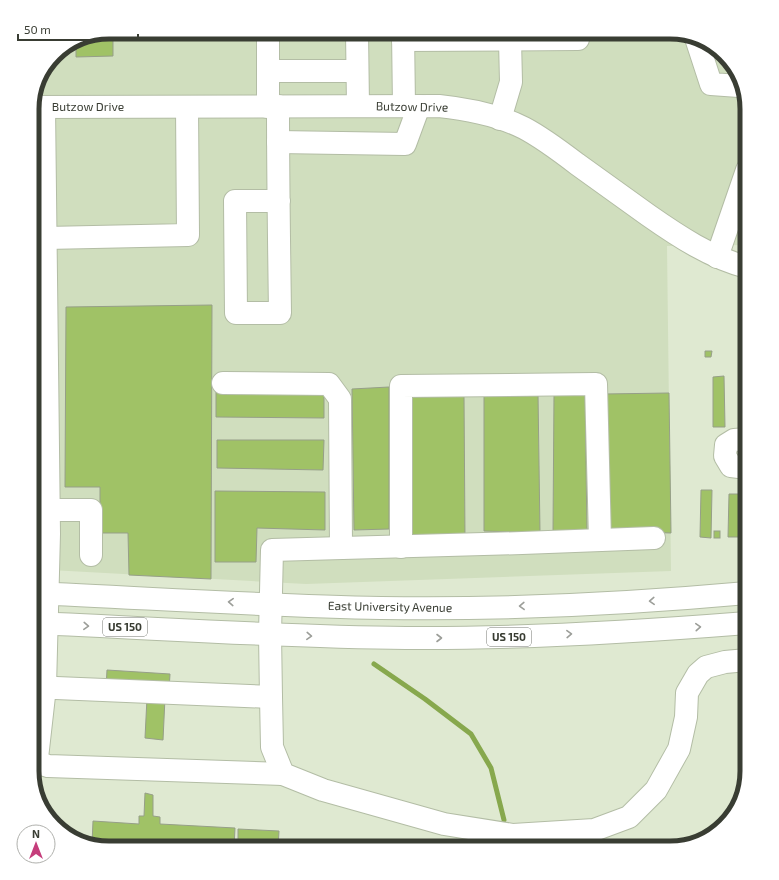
<svg xmlns="http://www.w3.org/2000/svg" width="779" height="880" font-family="'Exo 2',sans-serif">
<style>
.built{fill:#d0debe}
.lines{fill:none;stroke-linecap:round;stroke-linejoin:round}
.stream{stroke:#87a84d;stroke-width:5}
.building{fill:#a0c266;stroke:#969f88}
.minor-casing{stroke:#b3bda5;stroke-width:24}
.major-casing{stroke:#b3bda5;stroke-width:24}
.minor{stroke:#fff;stroke-width:22}
.major{stroke:#fff;stroke-width:22}
.oneway{stroke:#9c9e99}
.labels{text-anchor:middle;stroke-width:3;stroke-linejoin:round;paint-order:stroke}
.shield{fill:#fff;stroke:#747770;stroke-width:1}
.shield-label{font-size:11px;font-weight:bold;fill:#393d33}
.street-label{font-size:12px;fill:#393d33;stroke:#fff}
.rim{fill:none;stroke:#393d33;stroke-width:5}
</style>
<rect width="100%" height="100%" fill="#dfe9d1"/>
<polygon class="built" points="109,32 675,32 708,42 731,62 747,109 747,245 667,246 671,571 306,584 32,569 32,104 40,75 58,51"/>
<g class="lines">
<g class="stream">
<polyline points="374,664 425,699 471,734 491,768 504,820"/>
<polyline points="512,847 512,848"/>
</g>
</g>
<g class="building">
<polygon points="109,32 113,32 113,56 76,57 76,45"/>
<polygon points="212,305 211,579 129,575 128,533 100,533 100,487 65,487 66,307"/>
<polygon points="705,351 712,351 711,357 705,357"/>
<polygon points="724,376 725,427 713,427 713,377"/>
<polygon points="389,387 389,529 354,530 352,389"/>
<polygon points="216,390 324,392 324,418 216,417"/>
<polygon points="669,393 671,533 605,531 604,394"/>
<polygon points="538,394 540,533 484,531 484,395"/>
<polygon points="554,394 585,394 587,532 553,532"/>
<polygon points="411,395 464,395 465,539 411,539"/>
<polygon points="217,440 324,440 323,470 217,468"/>
<polygon points="701,490 712,490 711,538 700,537"/>
<polygon points="215,491 325,492 325,530 257,528 256,562 215,562"/>
<polygon points="729,494 740,494 739,537 728,537"/>
<rect x="714" y="531" width="6" height="7"/>
<polygon points="107,670 170,674 169,690 106,688"/>
<polygon points="147,698 165,698 163,740 145,738"/>
<polygon points="145,793 153,795 153,816 160,817 160,824 235,828 234,848 109,848 92,844 93,821 139,824 139,816 144,816"/>
<polygon points="238,829 279,831 278,848 238,848"/>
</g>
<g class="lines">
<defs>
<g id="minor">
<polyline points="357,32 358,106"/>
<polyline points="403,32 404,106"/>
<polyline points="696,38 711,84 739,86"/>
<polyline points="403,40 578,39"/>
<polyline points="268,41 268,107"/>
<polyline points="268,71 357,71"/>
<path d="M278 106C278 175 279 244 280 313H236L235 201H279"/>
<path d="M32 107 439 106C468 109 498 115 524 128 543 138 560 151 577 164 601 181 624 198 648 215 678 236 711 258 747 267"/>
<polyline points="44,107 49,534 45,687 37,758 42,764 48,766 283,774"/>
<polyline points="500,119 511,82 510,40"/>
<polyline points="278,142 405,144 419,106"/>
<polyline points="46,238 188,235 187,107"/>
<polyline points="717,257 747,170"/>
<polyline points="223,383 329,384 340,399 341,548"/>
<polyline points="747,439 734,440 726,445 725,456 731,466 747,468"/>
<polyline points="49,510 91,510 91,555"/>
<polyline points="401,547 401,386 596,384 600,540"/>
<polyline points="32,687 271,697 270,634 272,550 522,543 654,538"/>
<polyline points="271,697 272,747 283,774 323,790 444,824 513,835 594,830 629,817 656,790 679,749 686,717 687,693 698,674 706,667 725,662 747,660"/>
</g>
<g id="major">
<path d="M32 593C148 598 264 606 381 608 503 610 625 604 747 593"/>
<path d="M32 623C157 628 281 637 406 638 520 639 633 632 747 623"/>
</g>
</defs>
<use href="#minor" class="minor-casing"/>
<use href="#major" class="major-casing"/>
<use href="#minor" class="minor"/>
<use href="#major" class="major"/>
</g>
<defs><path id="oneway-chevron" d="M-2-3.5L2.5 0L-2 3.5" fill="none" stroke-width="1.6" stroke-linecap="round" stroke-linejoin="round"/></defs>
<g class="oneway">
<use href="#oneway-chevron" transform="translate(652 601) rotate(177)"/>
<use href="#oneway-chevron" transform="translate(231 602) rotate(-177)"/>
<use href="#oneway-chevron" transform="translate(522 606) rotate(178)"/>
<use href="#oneway-chevron" transform="translate(86 626) rotate(3)"/>
<use href="#oneway-chevron" transform="translate(698 627) rotate(-4)"/>
<use href="#oneway-chevron" transform="translate(569 634) rotate(-2)"/>
<use href="#oneway-chevron" transform="translate(309 636) rotate(3)"/>
<use href="#oneway-chevron" transform="translate(439 638)"/>
</g>
<g class="labels">
<g class="shield">
<rect x="103" y="618" width="44" height="18" rx="3"/>
<rect x="487" y="628" width="44" height="18" rx="3"/>
</g>
<g class="shield-label">
<text x="125" y="631">US 150</text>
<text x="509" y="641">US 150</text>
</g>
<g class="street-label">
<text x="88" y="111">Butzow Drive</text>
<text transform="translate(412 107) rotate(1)" y="4">Butzow Drive</text>
<text transform="translate(390 607) rotate(1)" y="4">East University Avenue</text>
</g>
</g>
<path d="M0 0H779V880H0ZM109 39H670A70 70 0 0 1 740 109V771A70 70 0 0 1 670 841H109A70 70 0 0 1 39 771V109A70 70 0 0 1 109 39Z" fill="#fff" fill-rule="evenodd"/>
<path class="rim" d="M109 39H670A70 70 0 0 1 740 109V771A70 70 0 0 1 670 841H109A70 70 0 0 1 39 771V109A70 70 0 0 1 109 39Z"/>
<g transform="translate(36 844)"><circle r="19" fill="#ffffff" stroke="#b0b1ad"/>
<path d="M0-3L7 15L0 10L-7 15Z" fill="#c53d7b"/>
<text y="-6" font-size="11" font-weight="bold" text-anchor="middle" fill="#393d33">N</text>
</g>
<path d="M18 34v6h120v-6" fill="none" stroke="#393d33" stroke-width="2"/>
<text x="24" y="34" font-size="12" fill="#393d33" stroke="#ffffff" stroke-width="3" paint-order="stroke">50 m</text>
</svg>
